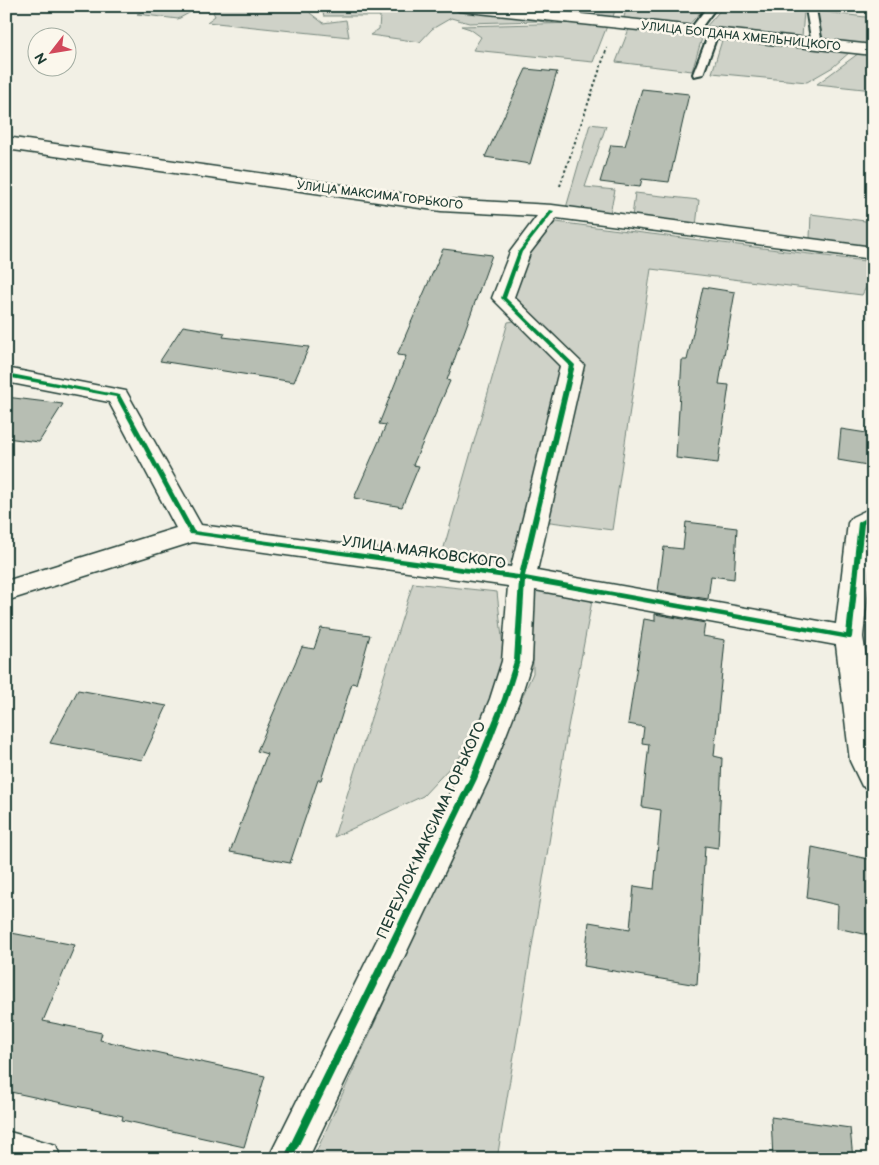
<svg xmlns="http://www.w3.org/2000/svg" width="879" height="1165" font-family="'Balsamiq Sans',sans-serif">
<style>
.green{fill:#cfd2c8;stroke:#77887e}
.building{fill:#b7beb3;stroke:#1f3d34}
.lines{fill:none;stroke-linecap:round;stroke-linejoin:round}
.lane-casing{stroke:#1f3d34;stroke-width:4}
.street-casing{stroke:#1f3d34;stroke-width:3}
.path{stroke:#1f3d34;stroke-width:2;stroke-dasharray:2.5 2.5;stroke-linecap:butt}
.lane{fill:#fbf7ec;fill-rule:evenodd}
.street{fill:#fbf7ec;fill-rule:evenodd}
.cycleway-casing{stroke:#fbf7ec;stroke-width:3}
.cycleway{fill:#00873e;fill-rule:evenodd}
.labels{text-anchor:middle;stroke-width:5;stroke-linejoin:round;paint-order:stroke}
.far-street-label{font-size:12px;fill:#1f3d34;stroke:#fbf7ec}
.street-label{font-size:15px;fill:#1f3d34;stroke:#fbf7ec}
</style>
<rect width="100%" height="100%" fill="#f2f0e5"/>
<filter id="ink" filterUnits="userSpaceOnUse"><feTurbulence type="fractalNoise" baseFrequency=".02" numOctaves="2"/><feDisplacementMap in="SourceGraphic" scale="10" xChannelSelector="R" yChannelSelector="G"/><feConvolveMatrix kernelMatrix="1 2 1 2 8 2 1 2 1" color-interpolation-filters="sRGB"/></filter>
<g filter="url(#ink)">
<g class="green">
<polygon points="156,6 200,6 200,7 178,19 137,14"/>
<polygon points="218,6 308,6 310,13 323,23 346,20 349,37 207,22 215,16 213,12"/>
<polygon points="323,6 440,6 563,19 551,23 538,21 469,23 451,18 432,29 420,42 370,35 379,29 380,16 324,16 321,8"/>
<polygon points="493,6 616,6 613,17"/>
<polygon points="627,6 706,6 686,28 629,21 624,17"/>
<polygon points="724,6 766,6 804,11 802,37 705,28"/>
<polygon points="817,11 873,18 873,47 823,41"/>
<polygon points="577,23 607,26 593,62 473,50 481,37 470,29 461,26"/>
<polygon points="629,29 703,35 692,71 616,62"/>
<polygon points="723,37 851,51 833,67 807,82 712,73"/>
<polygon points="859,53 873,54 873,90 817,84"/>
<polygon points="590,124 606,126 585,187 615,190 610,213 566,208"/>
<polygon points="635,193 699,200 696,226 632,217"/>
<polygon points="811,214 873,222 873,252 822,245 810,238"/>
<path d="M556 222 873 262V274L862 295 651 269 612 530 543 521 582 366 513 299C524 264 529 249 556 222Z"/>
<polygon points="514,321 566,373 523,568 441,558 508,322"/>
<polygon points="413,583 497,592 504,656 495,697 467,749 423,796 334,837"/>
<polygon points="532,588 592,601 568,727 497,1159 313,1159 533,673"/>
</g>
<g class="building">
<polygon points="526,69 557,72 530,164 485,157"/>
<polygon points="642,89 689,94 669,182 642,179 640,187 600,182 611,145 625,146"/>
<polygon points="443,249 492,255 447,380 450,381 413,465 419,466 402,507 354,498 386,425 379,424 406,356 397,355"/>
<polygon points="703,287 735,292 719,384 729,385 718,463 676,458 682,360 687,360"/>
<polygon points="183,326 225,333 223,337 309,347 294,382 160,361"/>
<polygon points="6,397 63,404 39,442 6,438"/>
<polygon points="841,429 873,434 873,466 838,460"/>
<polygon points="686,522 737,528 734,579 711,576 708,599 658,591 664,547 683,549"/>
<polygon points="655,614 705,623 703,636 725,640 714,756 722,758 718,848 705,846 697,985 584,966 589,922 630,929 634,886 654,889 661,810 642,807 649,744 642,743 644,727 628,724 644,619 655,621"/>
<polygon points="321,628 370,635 356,684 352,683 321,780 318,780 290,863 230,852 267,754 257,751 302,647 314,649"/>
<polygon points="78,690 167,706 142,760 50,743"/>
<polygon points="812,847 873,860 873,936 837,928 838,905 807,898"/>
<polygon points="6,932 75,945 43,1021 102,1033 100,1040 265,1076 244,1147 122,1120 123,1116 6,1091"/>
<polygon points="771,1117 850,1128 853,1159 773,1159"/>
</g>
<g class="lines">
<defs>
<g id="lane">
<polygon points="708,6 717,6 697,33 691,33 689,31"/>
<polygon points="811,6 816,9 822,44 817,47 812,44 806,9"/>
<polygon points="710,31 718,33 703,74 694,76 693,74"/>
</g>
<g id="street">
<polygon points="451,6 506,6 873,45 873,55 459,11"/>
<polygon points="6,137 441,199 552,205 873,247 873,259 557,218 530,253 514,297 584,365 537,571 836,624 848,523 852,517 873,507 873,538 863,637 873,701 873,790 862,786 850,761 836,645 535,590 532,661 520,699 489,779 308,1159 268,1159 457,779 490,699 502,661 508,586 193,542 6,601 6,581 176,528 109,402 6,382 6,368 126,391 201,525 511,567 560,366 492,298 510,252 537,216 441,211 6,149"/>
<polygon points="6,1131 56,1145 61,1159 6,1159"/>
</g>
</defs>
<use href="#lane" class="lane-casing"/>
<use href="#street" class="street-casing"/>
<polyline class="path" points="560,186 607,48"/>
<use href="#lane" class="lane"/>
<use href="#street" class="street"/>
<defs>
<polygon id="cycleway" points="550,210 554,211 522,252 506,298 575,365 525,576 846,634 858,523 859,522 873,514 873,519 864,524 852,637 851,639 849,639 525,581 520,661 508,699 477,779 292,1159 283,1159 469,779 502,699 514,661 519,580 190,534 116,397 6,377 6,373 120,395 194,531 519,575 569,365 501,298 518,252"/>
</defs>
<use href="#cycleway" class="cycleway-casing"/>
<use href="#cycleway" class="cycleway"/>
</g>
</g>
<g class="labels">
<g class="far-street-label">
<text transform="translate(741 36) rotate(6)" y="4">УЛИЦА БОГДАНА ХМЕЛЬНИЦКОГО</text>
<text transform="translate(380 195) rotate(7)" y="4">УЛИЦА МАКСИМА ГОРЬКОГО</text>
</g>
<g class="street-label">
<text transform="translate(424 552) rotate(8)" y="5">УЛИЦА МАЯКОВСКОГО</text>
<text transform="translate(431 830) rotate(-65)" y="5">ПЕРЕУЛОК МАКСИМА ГОРЬКОГО</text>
</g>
</g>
<rect width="879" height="1165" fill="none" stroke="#fbf7ec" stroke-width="25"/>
<rect x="12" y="12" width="854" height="1140" fill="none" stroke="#1f3d34" stroke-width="2" filter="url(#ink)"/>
<g transform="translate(52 52) rotate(239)"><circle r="24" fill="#fbf7ec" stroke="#a3ada2"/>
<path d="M0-4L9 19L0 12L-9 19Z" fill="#d1495b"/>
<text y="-8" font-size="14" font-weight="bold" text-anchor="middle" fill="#1f3d34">N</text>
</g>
</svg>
